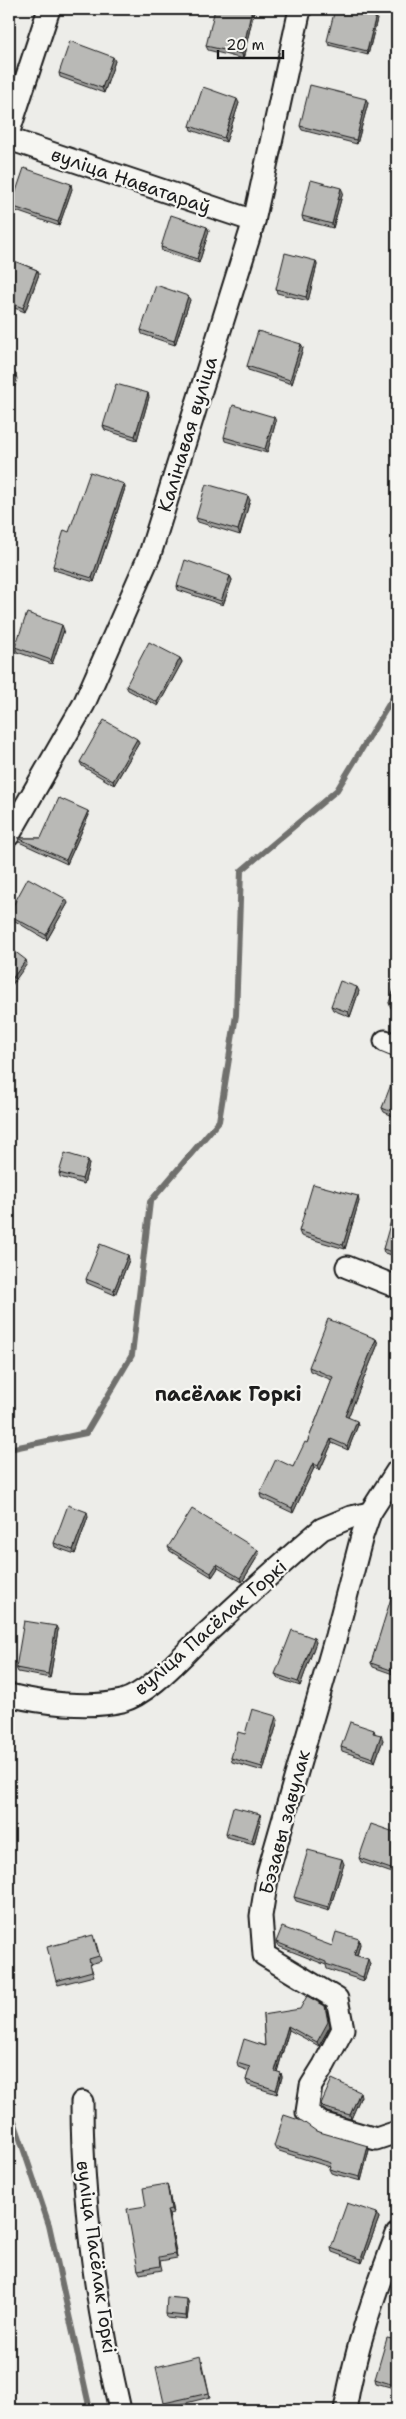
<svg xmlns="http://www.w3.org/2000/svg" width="406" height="2419" font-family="'Shantell Sans',sans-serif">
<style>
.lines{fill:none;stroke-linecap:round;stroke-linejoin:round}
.stream{stroke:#6f6f6d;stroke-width:6}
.minor-casing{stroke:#1c1c1c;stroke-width:25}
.minor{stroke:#f6f6f2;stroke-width:21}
.wall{fill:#9f9f9d;stroke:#1c1c1c}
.shaded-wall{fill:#82827f;stroke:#1c1c1c}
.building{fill:#b9b9b6;stroke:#1c1c1c}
.labels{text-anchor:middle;stroke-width:4.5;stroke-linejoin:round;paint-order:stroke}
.street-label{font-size:19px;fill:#1c1c1c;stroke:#f6f6f2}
.neighbourhood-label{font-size:20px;font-weight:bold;fill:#1c1c1c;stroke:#f6f6f2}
</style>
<rect width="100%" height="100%" fill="#edede9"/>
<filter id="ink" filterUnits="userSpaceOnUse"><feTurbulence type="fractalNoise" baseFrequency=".02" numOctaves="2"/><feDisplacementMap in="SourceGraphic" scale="10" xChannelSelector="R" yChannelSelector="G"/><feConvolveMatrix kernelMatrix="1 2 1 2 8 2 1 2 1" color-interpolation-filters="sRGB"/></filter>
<g filter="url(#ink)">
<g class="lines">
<g class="stream">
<polyline points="9,1449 86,1433 132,1355 150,1202 219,1121 236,1015 241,871 337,790 397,691"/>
<polyline points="9,2112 14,2121 49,2225 90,2410"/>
</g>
<defs>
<g id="minor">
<polyline points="9,131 49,9"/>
<polyline points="9,139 254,221"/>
<polyline points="9,835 84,704 150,554 254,221 300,9"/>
<polyline points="385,1041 397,1046"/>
<polyline points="347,1267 397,1287"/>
<polyline points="397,1471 370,1513 362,1536 336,1636 268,1873 261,1916 264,1955 337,1999 343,2029 324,2065 311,2086 307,2112 321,2123 376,2139 397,2132"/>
<path d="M9 1695C41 1703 89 1709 122 1701 148 1694 178 1660 197 1642 238 1604 279 1565 322 1529L351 1517 370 1513"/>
<path d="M82 2102C82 2205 97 2310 120 2410"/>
<path d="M345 2410C355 2349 375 2291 397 2234"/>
</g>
</defs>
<use href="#minor" class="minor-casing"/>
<use href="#minor" class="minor"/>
</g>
<g class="wall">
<polygon points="254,11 243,59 208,50 206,46"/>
<polygon points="376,15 377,19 368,55 329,45 327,41"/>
<polygon points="115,61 104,93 60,77 59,73"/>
<polygon points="239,103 226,142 191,130 190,126"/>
<polygon points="368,103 357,144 302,130 300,126"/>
<polygon points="72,189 59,226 13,210 11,206"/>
<polygon points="343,192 333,228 303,220 302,216"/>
<polygon points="207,227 209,231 199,263 162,251 161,247"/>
<polygon points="9,259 37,270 39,274 25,312 9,306"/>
<polygon points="316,261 317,265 308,301 277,293 276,289"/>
<polygon points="190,300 175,345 142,334 141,330"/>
<polygon points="301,344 303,348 292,384 248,370 247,366"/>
<polygon points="149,397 137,440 105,430 103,426"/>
<polygon points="276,421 267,453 225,441 224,437"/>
<polygon points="124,484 125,488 94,582 54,570 53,566 69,532"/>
<polygon points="250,500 240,535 198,522 196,518"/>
<polygon points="230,576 232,580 223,605 178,590 177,586"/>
<polygon points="64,630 52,664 17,652 15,647"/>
<polygon points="180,658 182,662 158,706 128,690 126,686"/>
<polygon points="139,743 114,785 82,766 80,762"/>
<polygon points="89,815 67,864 19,842 18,838 41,838"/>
<polygon points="68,903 47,940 10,918 9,916 9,913"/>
<polygon points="397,982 397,1010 391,1008 389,1003"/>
<polygon points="359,991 350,1017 333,1010 331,1006"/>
<polygon points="397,1075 397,1118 384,1112 382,1108"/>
<polygon points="88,1160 89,1164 84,1184 60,1177 59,1173"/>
<polygon points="359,1201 345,1249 301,1236 299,1231"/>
<polygon points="397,1211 397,1256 384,1253 383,1249"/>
<polygon points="128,1255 129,1260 115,1295 87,1283 86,1279"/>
<polygon points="376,1339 378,1344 348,1417 358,1425 348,1450 332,1443 320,1470 314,1468 293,1513 261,1498 260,1493 293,1467 307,1443 332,1380 310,1371 309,1367"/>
<polygon points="88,1517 75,1554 55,1547 54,1543"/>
<polygon points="168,1547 258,1550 259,1554 242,1582 218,1568 212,1577 170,1551"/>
<polygon points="397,1582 397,1662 393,1674 373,1667 371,1663"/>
<polygon points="58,1630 50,1678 18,1672 16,1668"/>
<polygon points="316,1642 300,1686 277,1678 275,1674"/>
<polygon points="278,1720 263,1771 232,1762 231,1758 245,1734"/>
<polygon points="374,1730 375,1733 383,1740 375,1762 342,1751 341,1747"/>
<polygon points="261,1818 254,1844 227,1837 226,1833"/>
<polygon points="397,1833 397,1866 395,1865 392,1873 361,1862 359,1858"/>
<polygon points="344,1864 329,1911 296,1901 294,1897"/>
<polygon points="95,1939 101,1961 90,1964 94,1976 58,1985 56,1981"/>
<polygon points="276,1942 332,1946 360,1944 357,1956 370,1964 364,1981 327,1969 326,1965 278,1946"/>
<polygon points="326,2010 330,2026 319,2046 289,2030 277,2072 281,2073 282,2077 277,2094 248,2085 246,2080 249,2071 238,2067 237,2063 265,2046 263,2015"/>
<polygon points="361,2096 351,2119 327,2112 322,2108 321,2104"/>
<polygon points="316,2131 369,2150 361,2181 331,2173 329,2169 330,2167 276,2150 274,2146"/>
<polygon points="168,2188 173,2213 169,2214 177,2258 160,2261 162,2270 140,2274 138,2270 146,2206"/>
<polygon points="377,2213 379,2218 362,2263 332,2252 331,2248"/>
<polygon points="189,2303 187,2320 167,2318 166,2314"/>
<polygon points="397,2340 397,2389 376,2383 375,2379"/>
<polygon points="202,2360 210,2397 166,2408 164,2403"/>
</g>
<g class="shaded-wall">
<polygon points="252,9 253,9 254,11 243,59 242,54"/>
<polygon points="376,15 377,19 368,55 367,51"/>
<polygon points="113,57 115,61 104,93 102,88"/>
<polygon points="237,99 239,103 226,142 224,138"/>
<polygon points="366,99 368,103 357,144 356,140"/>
<polygon points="71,184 72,189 59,226 58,222"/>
<polygon points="341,188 343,192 333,228 332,224"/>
<polygon points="207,227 209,231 199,263 197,259"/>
<polygon points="316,261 317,265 308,301 306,297"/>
<polygon points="37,270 39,274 25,312 23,308"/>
<polygon points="188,296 190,300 175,345 174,341"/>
<polygon points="301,344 303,348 292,384 290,380"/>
<polygon points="16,374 17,379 9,404 9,395"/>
<polygon points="148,393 149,397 137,440 135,436"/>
<polygon points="274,417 276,421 267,453 265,449"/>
<polygon points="124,484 125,488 94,582 92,578"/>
<polygon points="248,496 250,500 240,535 238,530"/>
<polygon points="230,576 232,580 223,605 221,601"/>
<polygon points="62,625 64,630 52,664 51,660"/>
<polygon points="180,658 182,662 158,706 157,702"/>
<polygon points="137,739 139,743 114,785 113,781"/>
<polygon points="88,811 89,815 67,864 66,860"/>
<polygon points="66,899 68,903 47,940 46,935"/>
<polygon points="26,960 27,964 9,989 9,983"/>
<polygon points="357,987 359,991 350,1017 348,1012"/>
<polygon points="88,1160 89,1164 84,1184 82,1179"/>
<polygon points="358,1196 359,1201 345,1249 343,1245"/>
<polygon points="128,1255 129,1260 115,1295 114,1290"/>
<polygon points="376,1339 378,1344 347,1420 345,1416"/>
<polygon points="357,1421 358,1425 348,1450 347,1446"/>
<polygon points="331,1439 332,1443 320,1470 318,1466"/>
<polygon points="313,1463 314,1468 293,1513 292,1508"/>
<polygon points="87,1512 88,1517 75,1554 73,1550"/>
<polygon points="258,1550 259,1554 242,1582 240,1578"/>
<polygon points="217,1564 218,1568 212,1577 211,1573"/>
<polygon points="56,1626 58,1630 50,1678 48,1674"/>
<polygon points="314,1638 316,1642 300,1686 298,1682"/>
<polygon points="397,1653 397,1662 393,1674 391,1670"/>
<polygon points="276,1716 278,1720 263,1771 262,1767"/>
<polygon points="381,1735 383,1740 375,1762 373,1758"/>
<polygon points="260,1814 261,1818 254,1844 252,1840"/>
<polygon points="342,1859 344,1864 329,1911 328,1907"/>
<polygon points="394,1861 395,1865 392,1873 391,1869"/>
<polygon points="359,1939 360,1944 356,1959 354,1955"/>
<polygon points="368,1959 370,1964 364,1981 363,1977"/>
<polygon points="325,2006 330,2026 319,2046 317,2042"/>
<polygon points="288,2026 289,2030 276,2075 275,2071"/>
<polygon points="281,2073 282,2077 277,2094 276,2090"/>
<polygon points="360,2092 361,2096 351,2119 350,2115"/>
<polygon points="368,2146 369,2150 361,2181 360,2177"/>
<polygon points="167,2184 168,2188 173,2213 171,2209"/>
<polygon points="167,2210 169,2214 177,2258 175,2254"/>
<polygon points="377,2213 379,2218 362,2263 361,2259"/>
<polygon points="187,2299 189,2303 187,2320 186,2316"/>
</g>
<g class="building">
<polygon points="215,9 252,9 242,54 206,46"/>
<polygon points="335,9 350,9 376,15 367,51 327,41"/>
<polygon points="70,41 113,57 102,88 59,73"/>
<polygon points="310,85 366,99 356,140 300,126"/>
<polygon points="203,87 237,99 224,138 190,126"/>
<polygon points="24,168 71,184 58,222 11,206"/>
<polygon points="311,180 341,188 332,224 302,216"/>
<polygon points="171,215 207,227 197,259 161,247"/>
<polygon points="285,253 316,261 306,297 276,289"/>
<polygon points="9,259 37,270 23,308 9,302"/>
<polygon points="156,285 188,296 174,341 141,330"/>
<polygon points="258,331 301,344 290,380 247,366"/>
<polygon points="9,372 16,374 9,395"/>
<polygon points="116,384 148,393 135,436 103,426"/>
<polygon points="233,405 274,417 265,449 224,437"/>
<polygon points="90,472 124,484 92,578 53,566 64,530 69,532"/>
<polygon points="206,484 248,496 238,530 196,518"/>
<polygon points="185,560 230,576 221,601 177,586"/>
<polygon points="27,613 62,625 51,660 15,647"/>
<polygon points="149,642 180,658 157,702 126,686"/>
<polygon points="104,720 137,739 113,781 80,762"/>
<polygon points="59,798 88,811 66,860 18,838 41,838"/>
<polygon points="28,878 66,899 46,935 9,915 9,913"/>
<polygon points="9,947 26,960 9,983"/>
<polygon points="340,981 357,987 348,1012 331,1006"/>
<polygon points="397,982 397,1006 389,1003"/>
<polygon points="395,1074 397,1075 397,1114 382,1108"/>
<polygon points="65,1153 88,1160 82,1179 59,1173"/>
<polygon points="313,1184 358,1196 343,1245 299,1231"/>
<polygon points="394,1210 397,1211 397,1253 383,1249"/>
<polygon points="100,1244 128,1255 114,1290 86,1279"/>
<polygon points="328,1319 376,1339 345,1416 357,1421 347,1446 331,1439 318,1466 313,1463 292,1508 260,1493 276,1459 293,1467 305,1442 307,1443 333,1377 309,1367"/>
<polygon points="68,1505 87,1512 73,1550 54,1543"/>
<polygon points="192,1509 258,1550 240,1578 217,1564 211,1573 168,1547"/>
<polygon points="396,1582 397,1582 397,1653 391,1670 371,1663"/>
<polygon points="24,1621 56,1626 48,1674 16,1668"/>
<polygon points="292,1630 314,1638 298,1682 275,1674"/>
<polygon points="252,1709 276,1716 262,1767 231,1758 238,1732 245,1734"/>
<polygon points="350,1722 374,1730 373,1733 381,1735 373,1758 341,1747"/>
<polygon points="233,1807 260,1814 252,1840 226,1833"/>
<polygon points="371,1824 397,1833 397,1862 394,1861 391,1869 359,1858"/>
<polygon points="308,1850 342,1859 328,1907 294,1897"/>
<polygon points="282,1927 332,1946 336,1932 359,1939 354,1955 368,1959 363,1977 326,1964 326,1962 276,1942"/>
<polygon points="93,1935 99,1956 89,1959 92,1971 56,1981 47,1947"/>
<polygon points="307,1996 325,2006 328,2022 317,2042 288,2026 275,2071 281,2073 276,2090 246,2080 250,2067 237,2063 244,2039 265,2046 263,2015 300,2009"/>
<polygon points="332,2079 360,2092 350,2115 325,2108 321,2104"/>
<polygon points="284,2115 302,2121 316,2131 368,2146 360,2177 329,2169 331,2163 274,2146"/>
<polygon points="167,2184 171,2209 167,2210 175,2254 159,2257 160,2266 138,2270 127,2209 146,2206 143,2188"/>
<polygon points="347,2203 377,2213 361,2259 331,2248"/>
<polygon points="167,2297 187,2299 186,2316 166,2314"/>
<polygon points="387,2338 397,2340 397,2386 375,2379"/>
<polygon points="200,2356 209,2393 164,2403 156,2367"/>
</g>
</g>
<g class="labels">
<g class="street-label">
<text transform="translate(131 180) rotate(19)" y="7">вуліца Наватараў</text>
<text transform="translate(187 434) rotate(-73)" y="7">Калінавая вуліца</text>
<text transform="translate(210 1627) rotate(-41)" y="7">вуліца Пасёлак Горкі</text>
<text transform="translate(284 1822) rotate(-75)" y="7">Бэзавы завулак</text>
<text transform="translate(97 2257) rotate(82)" y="7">вуліца Пасёлак Горкі</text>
</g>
<g class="neighbourhood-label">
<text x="228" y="1401">пасёлак Горкі</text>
</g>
</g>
<rect width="406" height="2419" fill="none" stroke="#f6f6f2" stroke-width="30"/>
<rect x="15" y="15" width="376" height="2389" fill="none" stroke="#1c1c1c" stroke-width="2" filter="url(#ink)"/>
<path d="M218 50v8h65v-8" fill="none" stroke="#1c1c1c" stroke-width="2.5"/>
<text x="226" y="50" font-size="15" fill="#1c1c1c" stroke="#f6f6f2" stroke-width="4" paint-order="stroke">20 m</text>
</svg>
